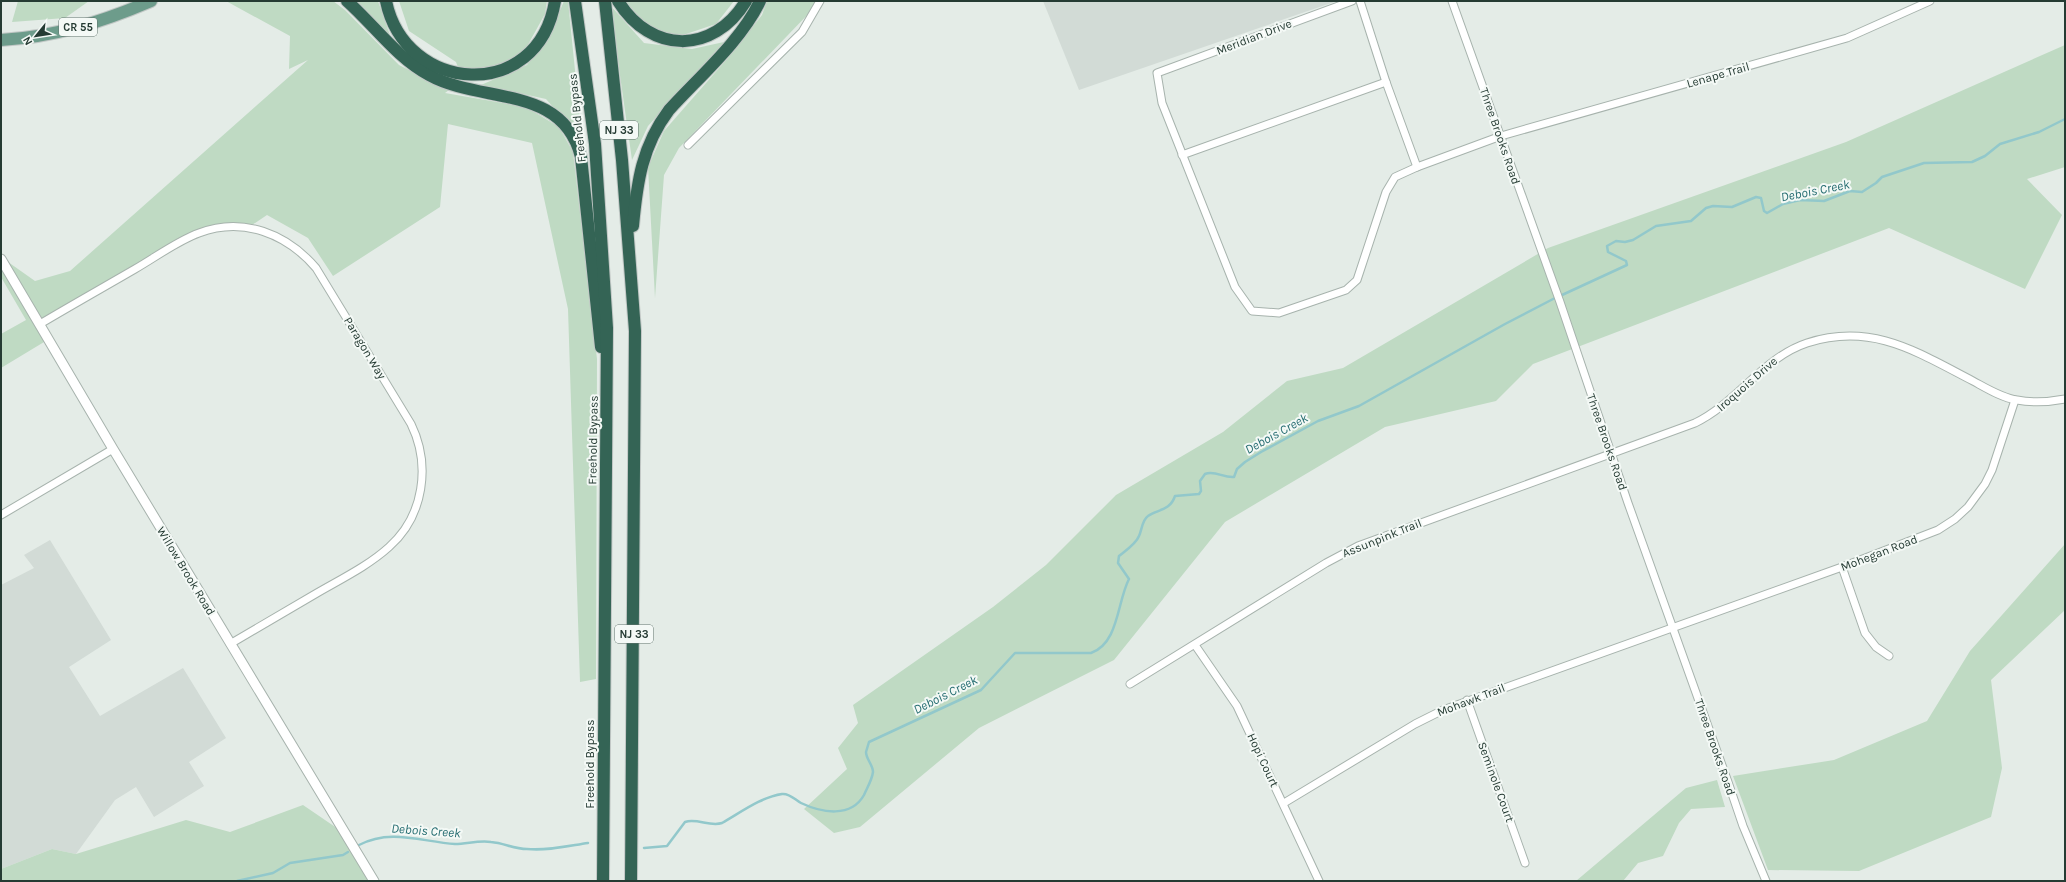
<svg xmlns="http://www.w3.org/2000/svg" width="2066" height="882" font-family="Karla,sans-serif">
<style>
.built{fill:#d2dbd6}
.green{fill:#bfdac3}
.lines{fill:none;stroke-linecap:round;stroke-linejoin:round}
.stream{stroke:#92c8cb;stroke-width:2.5}
.minor-casing{stroke:#a7b3ad;stroke-width:9}
.tertiary-casing{stroke:#a7b3ad;stroke-width:11}
.primary-casing{stroke:#c2c8c6;stroke-width:14}
.motorway-casing{stroke:#c2c8c6;stroke-width:14}
.minor{stroke:#fff;stroke-width:7}
.tertiary{stroke:#fff;stroke-width:9}
.primary{stroke:#6d9c8b;stroke-width:12}
.motorway{stroke:#346455;stroke-width:12}
.labels{text-anchor:middle;stroke-width:4;stroke-linejoin:round;paint-order:stroke}
.shield{fill:#f4f9f6;stroke:#63746e;stroke-width:1}
.shield-label{font-size:11px;font-weight:bold;fill:#253b33}
.street-label{font-size:12px;fill:#253b33;stroke:#f4f9f6}
.water-label{font-size:13px;font-style:italic;fill:#266d71;stroke:#f4f9f6}
</style>
<rect width="100%" height="100%" fill="#e4ece7"/>
<g class="built">
<polygon points="1043,1 1337,1 1079,90"/>
<polygon points="50,540 111,640 69,667 100,716 183,668 226,738 189,762 204,786 154,817 136,787 115,800 76,854 52,849 1,869 1,585 34,568 24,555"/>
</g>
<g class="green">
<polygon points="18,1 89,1 65,18 12,22"/>
<polygon points="226,1 333,1 345,10 399,65 449,90 445,93 526,107 559,127 573,152 597,359 596,679 580,682 568,309 532,143 448,124 440,207 333,276 308,238 267,215 249,227 197,232 40,322 49,339 1,368 1,334 26,320 1,277 1,257 35,281 70,271 308,60 289,69 290,36"/>
<polygon points="356,1 378,1 391,38"/>
<polygon points="399,1 547,1 545,14 525,50 509,63 473,72 459,70 456,62 409,31"/>
<polygon points="564,1 568,1 582,140 546,99 481,85 527,65 553,27"/>
<polygon points="625,1 734,1 716,24 680,36 655,32 633,13"/>
<polygon points="767,1 815,1 814,8 679,148 664,175 655,298 648,167 664,131 727,59 762,15"/>
<polygon points="610,5 644,43 692,49 724,42 648,126 632,160"/>
<polygon points="2065,45 2065,167 2027,179 2062,215 2025,289 1889,228 1533,364 1496,401 1385,427 1225,522 1114,660 979,728 860,827 834,833 804,809 847,769 838,748 858,723 853,705 993,607 1046,565 1116,495 1223,432 1287,381 1343,368 1548,248 1846,142"/>
<polygon points="2065,544 2065,610 1991,680 2002,768 1991,817 1859,871 1768,870 1733,776 1834,760 1927,721 1970,651"/>
<polygon points="1717,780 1725,807 1691,809 1679,823 1663,856 1638,863 1623,881 1576,881 1686,788"/>
<polygon points="303,805 347,835 378,881 1,881 1,869 52,849 76,854 186,820 230,832"/>
</g>
<g class="lines">
<g class="stream">
<polyline points="1562,295 1627,265 1626,261 1608,252 1607,246 1616,241 1625,242 1633,240 1656,226 1691,221 1706,208 1713,206 1732,207 1756,197 1761,198 1764,211 1767,213 1783,204 1800,200 1824,201 1850,191 1862,192 1876,183 1882,177 1924,163 1972,162 1985,156 2000,144 2039,132 2065,119"/>
<path d="M359 845C391 828 422 842 455 844 467 844 479 840 491 842 504 843 514 849 527 849 547 851 568 846 588 843"/>
<path d="M644 848 667 846 685 822C697 818 710 827 722 823 740 813 761 797 782 794 790 793 795 800 801 803 822 813 851 818 864 795 867 788 872 780 873 772 873 765 866 759 866 752L869 742 981 690 1015 653H1091C1119 643 1117 602 1129 579L1118 563 1119 556C1125 551 1136 544 1139 536 1142 530 1142 520 1148 516 1158 509 1170 511 1175 496L1199 494 1201 491 1200 481 1205 474C1215 470 1223 478 1234 477L1237 469 1245 462 1261 452 1318 421 1359 406 1505 324 1555 298"/>
<polyline points="237,881 273,873 290,863 343,855 348,852"/>
</g>
<defs>
<g id="minor">
<polyline points="1352,1 1157,73 1162,103 1235,287 1252,311 1279,313 1346,290 1357,280 1386,192 1395,177 1417,167 1501,136 1847,38 1930,1"/>
<polyline points="1360,1 1386,82"/>
<polyline points="1452,1 1560,302 1628,503 1728,782 1743,826 1766,881"/>
<polyline points="688,145 802,32 820,1"/>
<polyline points="1182,155 1386,82 1417,167"/>
<path d="M40 324C72 305 104 287 135 269 156 257 177 241 199 233 243 216 287 234 316 268L411 424C431 465 424 516 389 547 368 566 341 579 317 593 288 610 259 627 230 644"/>
<polyline points="1,515 113,449"/>
<polyline points="1842,567 1865,633 1876,647 1889,656"/>
<polyline points="1195,645 1237,706 1319,881"/>
<path d="M1130 684 1326 563 1358 546 1695 423C1737 403 1762 358 1807 343 1872 322 1917 352 1973 381 1986 388 2002 398 2017 400 2033 403 2049 402 2065 399"/>
<polyline points="1467,700 1525,863"/>
<polyline points="1284,803 1415,724 1443,710 1842,567 1938,530 1955,519 1968,507 1985,484 1992,470 2015,400"/>
</g>
<polyline id="tertiary" points="1,259 113,449 374,881"/>
<path id="primary" d="M1 40C54 37 102 22 151 1"/>
<g id="motorway">
<path d="M347 1C374 25 397 58 429 75 481 104 563 84 581 157L601 347"/>
<path d="M386 1C405 94 538 104 555 1"/>
<polyline points="575,1 595,144 607,328 603,881"/>
<polyline points="605,1 622,160 635,331 631,881"/>
<path d="M618 1C651 54 713 55 746 1"/>
<path d="M633 226C637 182 642 146 669 110 698 78 742 40 760 1"/>
</g>
</defs>
<use href="#minor" class="minor-casing"/>
<use href="#tertiary" class="tertiary-casing"/>
<use href="#primary" class="primary-casing"/>
<use href="#motorway" class="motorway-casing"/>
<use href="#minor" class="minor"/>
<use href="#tertiary" class="tertiary"/>
<use href="#primary" class="primary"/>
<use href="#motorway" class="motorway"/>
</g>
<g class="labels">
<g class="shield">
<rect x="59" y="18" width="38" height="18" rx="3"/>
<rect x="600" y="121" width="38" height="18" rx="3"/>
<rect x="615" y="625" width="38" height="18" rx="3"/>
</g>
<g class="shield-label">
<text x="78" y="31">CR 55</text>
<text x="619" y="134">NJ 33</text>
<text x="634" y="638">NJ 33</text>
</g>
<g class="street-label">
<text transform="translate(1254 37) rotate(-21)" y="4">Meridian Drive</text>
<text transform="translate(1718 75) rotate(-16)" y="4">Lenape Trail</text>
<text transform="translate(577 118) rotate(-96)" y="4">Freehold Bypass</text>
<text transform="translate(1500 136) rotate(71)" y="4">Three Brooks Road</text>
<text transform="translate(365 348) rotate(59)" y="4">Paragon Way</text>
<text transform="translate(1747 384) rotate(-41)" y="4">Iroquois Drive</text>
<text transform="translate(593 440) rotate(-89)" y="4">Freehold Bypass</text>
<text transform="translate(1607 442) rotate(71)" y="4">Three Brooks Road</text>
<text transform="translate(1382 538) rotate(-22)" y="4">Assunpink Trail</text>
<text transform="translate(1879 553) rotate(-21)" y="4">Mohegan Road</text>
<text transform="translate(186 571) rotate(59)" y="4">Willow Brook Road</text>
<text transform="translate(1471 700) rotate(-21)" y="4">Mohawk Trail</text>
<text transform="translate(1715 747) rotate(71)" y="4">Three Brooks Road</text>
<text transform="translate(1263 760) rotate(65)" y="4">Hopi Court</text>
<text transform="translate(590 764) rotate(-90)" y="4">Freehold Bypass</text>
<text transform="translate(1496 782) rotate(70)" y="4">Seminole Court</text>
</g>
<g class="water-label">
<text transform="translate(1815 190) rotate(-11)" y="5">Debois Creek</text>
<text transform="translate(1276 433) rotate(-29)" y="5">Debois Creek</text>
<text transform="translate(945 694) rotate(-27)" y="5">Debois Creek</text>
<text transform="translate(426 830) rotate(4)" y="5">Debois Creek</text>
</g>
</g>
<rect width="2066" height="882" fill="none" stroke="#253b33" stroke-width="4"/>
<g transform="translate(36 36) rotate(240)" stroke="#f4f9f6" stroke-width="3" paint-order="stroke">
<path d="M0-3L7 15L0 10L-7 15Z" fill="#253b33"/>
<text y="-6" font-size="11" font-weight="bold" text-anchor="middle" fill="#253b33">N</text>
</g>
</svg>
